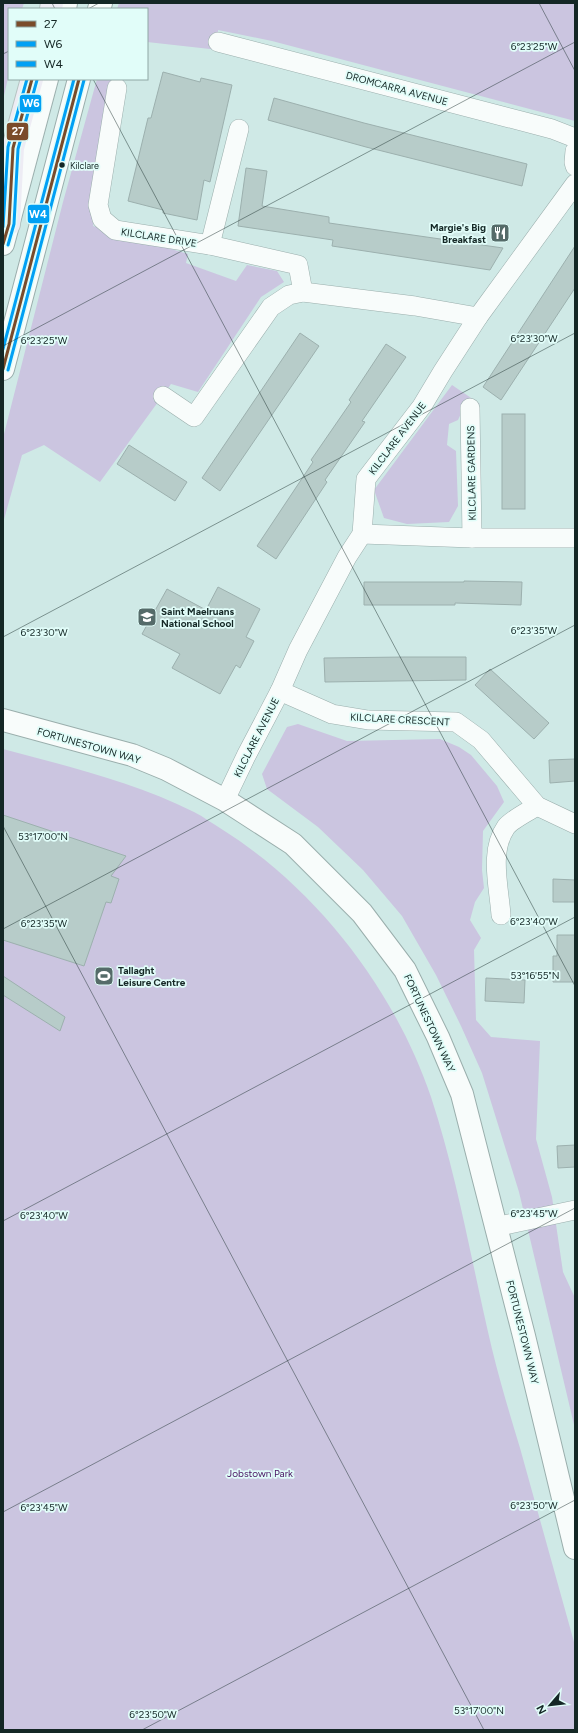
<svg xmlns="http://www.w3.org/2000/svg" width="578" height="1733" font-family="Figtree,sans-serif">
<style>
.green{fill:#cbc5e0}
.building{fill:#b7ccc9;stroke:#9cb0ae}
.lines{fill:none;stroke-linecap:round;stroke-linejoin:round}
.minor-casing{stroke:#9aaeac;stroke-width:20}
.tertiary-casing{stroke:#9aaeac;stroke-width:24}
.secondary-casing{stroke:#9aaeac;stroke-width:24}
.primary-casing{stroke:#b6c4c2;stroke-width:24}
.minor{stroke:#f8fcfb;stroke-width:19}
.tertiary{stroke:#f8fcfb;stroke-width:22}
.secondary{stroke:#f8fcfb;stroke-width:22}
.primary{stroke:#edecf4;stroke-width:22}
.bus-1-casing{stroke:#e1fdf9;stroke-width:6}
.bus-2-casing{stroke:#e1fdf9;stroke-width:6}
.bus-3-casing{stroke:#e1fdf9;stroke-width:6}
.bus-1{stroke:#7a4b2a;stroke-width:3}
.bus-2{stroke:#01a0f4;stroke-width:3}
.bus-3{stroke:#01a0f4;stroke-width:3}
.ticks{fill:none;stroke:#142725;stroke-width:1;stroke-opacity:0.45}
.bus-dot{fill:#142725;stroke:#e1fdf9;stroke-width:1.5}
.labels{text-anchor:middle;stroke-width:3.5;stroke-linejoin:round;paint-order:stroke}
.bus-label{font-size:9px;fill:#142725;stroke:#e1fdf9;text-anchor:start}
.street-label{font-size:10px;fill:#142725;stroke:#e1fdf9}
.poi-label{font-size:10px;font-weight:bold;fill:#142725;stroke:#e1fdf9;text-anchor:start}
.park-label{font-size:10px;fill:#481161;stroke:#e1fdf9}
.ticks-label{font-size:10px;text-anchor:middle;fill:#142725;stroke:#e1fdf9;stroke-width:3.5;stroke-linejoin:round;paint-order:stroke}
.line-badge{stroke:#e1fdf9;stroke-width:1.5}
.badge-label{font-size:11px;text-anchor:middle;font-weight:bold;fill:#fff}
</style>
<rect width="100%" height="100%" fill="#cfe9e6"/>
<g class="green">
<polygon points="3,3 24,3 22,9 9,9 9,74 3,100"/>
<polygon points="119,3 575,3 575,121 272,41 218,30 219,50 147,42 147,9 117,9"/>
<polygon points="97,79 124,79 93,226 188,254 186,263 236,281 247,265 277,271 284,282 261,297 198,392 171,384 100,482 44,445 22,455 3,523 3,438 63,202"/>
<polygon points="452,385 480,404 465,405 458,420 449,424 447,445 456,451 458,506 449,522 407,524 384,518 374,490"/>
<polygon points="298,724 347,741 440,739 459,747 471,755 497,786 504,802 483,831 482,870 484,888 475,902 470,920 481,938 474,950 476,1020 491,1037 540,1041 536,1139 552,1197 563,1272 575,1298 575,1429 519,1192 482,1073 461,1026 436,975 402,916 363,870 318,827 267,789 262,774 287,727"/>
<path d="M3 749C67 766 134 782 194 812 204 817 213 824 223 830 318 890 395 991 431 1097 458 1179 472 1265 492 1349 500 1382 510 1415 520 1448 538 1513 556 1577 574 1642L575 1648V1730H3Z"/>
</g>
<g class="building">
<polygon points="163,72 200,82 201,78 232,85 210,182 204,180 197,220 163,213 163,210 128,201 148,118 151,118"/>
<polygon points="274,98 364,123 527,164 522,186 366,147 268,120"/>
<polygon points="246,168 267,171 262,206 329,217 329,223 503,248 490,270 332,246 333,240 238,226"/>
<polygon points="575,246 575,288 501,400 483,387"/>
<polygon points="300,333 319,346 220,491 202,478"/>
<polygon points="386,344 406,357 362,421 365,422 325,480 327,482 276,559 257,546 313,462 311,460 351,402 349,400"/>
<rect x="502" y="414" width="23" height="95"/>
<polygon points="129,445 187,482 175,501 117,464"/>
<polygon points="464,581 522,582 521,605 455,603 455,605 364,605 364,582 464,582"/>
<polygon points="218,587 260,609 246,637 254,641 240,668 236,665 220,694 172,668 180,654 142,634 167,589 206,610"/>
<polygon points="405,657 466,657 466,680 325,682 324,658"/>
<polygon points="490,669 549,723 534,739 475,685"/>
<polygon points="575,759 575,781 550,783 549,760"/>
<polygon points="3,815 126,856 111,876 119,879 111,903 106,902 84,966 3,940"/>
<polygon points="553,879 575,880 575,902 553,902"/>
<polygon points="557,935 575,935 575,982 553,982 553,956 557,956"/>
<polygon points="3,976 65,1017 60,1031 3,995"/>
<polygon points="486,978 525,980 524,1003 485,1001"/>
<polygon points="575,1145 575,1167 558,1168 557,1146"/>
</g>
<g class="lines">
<defs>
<g id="minor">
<polyline points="218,42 552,129 575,138"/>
<polyline points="117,88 98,205 102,219 115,230 210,245 298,265 303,292"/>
<polyline points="575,151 574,162 575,166"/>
<polyline points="210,245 239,129"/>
<polyline points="163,396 194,417 271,307 289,295 303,292 415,306 478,317"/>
<polyline points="470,408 472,538"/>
<polyline points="362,534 472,538 575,538"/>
<polyline points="280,691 332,714 368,720 456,722 481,740 537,806 575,824"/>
<polyline points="225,800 246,756 280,691 298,650 347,557 362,534 366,479 422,406 443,371 478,317 575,184"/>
<path d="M501 915C499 887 489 851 506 827 511 820 529 811 537 806"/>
<polyline points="495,1227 575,1210"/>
</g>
<polyline id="tertiary" points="3,720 132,755 166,769 225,800 293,844 362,913 405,970 438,1037 462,1094 524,1336 575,1548"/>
<g id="secondary">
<polyline points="65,9 66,3"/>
<polyline points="99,9 101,3"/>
<polyline points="3,244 47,79"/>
<polyline points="3,369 79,79"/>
</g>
<g id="primary">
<polyline points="51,9 52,3"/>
<polyline points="9,224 13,148 32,79"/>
</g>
</defs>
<use href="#minor" class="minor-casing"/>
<use href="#tertiary" class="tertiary-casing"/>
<use href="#secondary" class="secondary-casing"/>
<use href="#primary" class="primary-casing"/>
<use href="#minor" class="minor"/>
<use href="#tertiary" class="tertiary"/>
<use href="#secondary" class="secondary"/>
<use href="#primary" class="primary"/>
<defs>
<g id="bus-1">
<polyline points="3,244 9,224 13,148 32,79"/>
<polyline points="3,369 79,79"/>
</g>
<g id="bus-2">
<polyline points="8,245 14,224 18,149 37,80"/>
<polyline points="8,370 84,80"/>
</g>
<g id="bus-3">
<polyline points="3,227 8,147 27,79"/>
<polyline points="3,349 74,79"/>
</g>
</defs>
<use href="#bus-1" class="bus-1-casing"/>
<use href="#bus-2" class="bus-2-casing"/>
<use href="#bus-3" class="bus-3-casing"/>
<use href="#bus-1" class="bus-1"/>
<use href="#bus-2" class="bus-2"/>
<use href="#bus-3" class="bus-3"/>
</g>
<path class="ticks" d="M52 3 55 9M539 3 575 71M88 9 99 3M3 54 9 51M93 79 575 986M3 346 575 42M3 637 575 333M3 826 484 1730M3 929 575 625M3 1221 575 917M3 1512 575 1208M142 1730 575 1500"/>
<defs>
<symbol id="restaurant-square" viewBox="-11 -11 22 22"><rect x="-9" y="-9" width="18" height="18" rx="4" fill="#556b69" stroke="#e1fdf9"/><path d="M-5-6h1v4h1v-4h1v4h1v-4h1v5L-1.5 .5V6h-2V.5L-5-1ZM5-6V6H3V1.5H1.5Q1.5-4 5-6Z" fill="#fff"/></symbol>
<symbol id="school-square" viewBox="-11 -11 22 22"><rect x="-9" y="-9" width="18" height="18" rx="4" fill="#556b69" stroke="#e1fdf9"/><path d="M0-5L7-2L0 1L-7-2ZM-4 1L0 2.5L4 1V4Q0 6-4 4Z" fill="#fff"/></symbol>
<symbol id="stadium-square" viewBox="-11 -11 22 22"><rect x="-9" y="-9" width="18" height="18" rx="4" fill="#556b69" stroke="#e1fdf9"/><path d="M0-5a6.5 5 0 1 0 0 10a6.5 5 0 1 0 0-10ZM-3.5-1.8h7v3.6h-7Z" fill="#fff"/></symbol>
</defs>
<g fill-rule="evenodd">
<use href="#restaurant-square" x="489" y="222" width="22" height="22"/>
<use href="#school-square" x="136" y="606" width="22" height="22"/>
<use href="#stadium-square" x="93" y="965" width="22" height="22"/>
</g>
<circle class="bus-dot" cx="62" cy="165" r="3.5"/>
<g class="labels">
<g class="bus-label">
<text x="70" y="169">Kilclare</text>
</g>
<g class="street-label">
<text transform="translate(397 88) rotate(15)" y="4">DROMCARRA AVENUE</text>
<text transform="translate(159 237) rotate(9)" y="4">KILCLARE DRIVE</text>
<text transform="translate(397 438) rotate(-53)" y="4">KILCLARE AVENUE</text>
<text transform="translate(471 473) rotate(-91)" y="4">KILCLARE GARDENS</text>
<text transform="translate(400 719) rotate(3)" y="4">KILCLARE CRESCENT</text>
<text transform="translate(256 737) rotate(-63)" y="4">KILCLARE AVENUE</text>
<text transform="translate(89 745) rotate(16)" y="4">FORTUNESTOWN WAY</text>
<text transform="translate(430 1023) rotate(65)" y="4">FORTUNESTOWN WAY</text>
<text transform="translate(523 1332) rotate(76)" y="4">FORTUNESTOWN WAY</text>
</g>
<g class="poi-label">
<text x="486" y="231" text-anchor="end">Margie's Big<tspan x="486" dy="12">Breakfast</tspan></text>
<text x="161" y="615">Saint Maelruans<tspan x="161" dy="12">National School</tspan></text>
<text x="118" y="974">Tallaght<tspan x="118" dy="12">Leisure Centre</tspan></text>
</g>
<g class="park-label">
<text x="260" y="1477">Jobstown Park</text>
</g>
</g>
<g class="ticks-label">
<text x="534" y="50">6°23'25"W</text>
<text x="534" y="342">6°23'30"W</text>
<text x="44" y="344">6°23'25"W</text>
<text x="534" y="634">6°23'35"W</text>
<text x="44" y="636">6°23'30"W</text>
<text x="43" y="840">53°17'00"N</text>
<text x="534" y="925">6°23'40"W</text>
<text x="44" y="927">6°23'35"W</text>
<text x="535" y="979">53°16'55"N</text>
<text x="534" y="1217">6°23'45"W</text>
<text x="44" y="1219">6°23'40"W</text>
<text x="534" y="1509">6°23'50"W</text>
<text x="44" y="1511">6°23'45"W</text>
<text x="479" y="1714">53°17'00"N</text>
<text x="153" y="1718">6°23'50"W</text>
</g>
<g class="line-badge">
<rect x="19" y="94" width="23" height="19" rx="4" fill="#01a0f4"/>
<rect x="6" y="122" width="23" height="19" rx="4" fill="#7a4b2a"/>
<rect x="27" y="204" width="23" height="20" rx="4" fill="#01a0f4"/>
</g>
<g class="badge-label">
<text x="31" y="107">W6</text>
<text x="18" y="135">27</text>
<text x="38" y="218">W4</text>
</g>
<rect width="578" height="1733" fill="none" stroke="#142725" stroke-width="8"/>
<rect x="8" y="8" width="140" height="72" fill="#e1fdf9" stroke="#8fa7a4"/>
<rect x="16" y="21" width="20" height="6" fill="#7a4b2a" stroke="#8fa7a4"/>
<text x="44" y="28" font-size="12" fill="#142725">27</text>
<rect x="16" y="41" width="20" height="6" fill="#01a0f4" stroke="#8fa7a4"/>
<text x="44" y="48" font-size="12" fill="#142725">W6</text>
<rect x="16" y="61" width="20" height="6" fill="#01a0f4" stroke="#8fa7a4"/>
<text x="44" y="68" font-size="12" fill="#142725">W4</text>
<g transform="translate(550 1705) rotate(242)" stroke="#e1fdf9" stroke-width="3" paint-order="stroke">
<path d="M0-3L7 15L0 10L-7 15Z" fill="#142725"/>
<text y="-6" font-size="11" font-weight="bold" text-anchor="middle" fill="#142725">N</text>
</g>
</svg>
